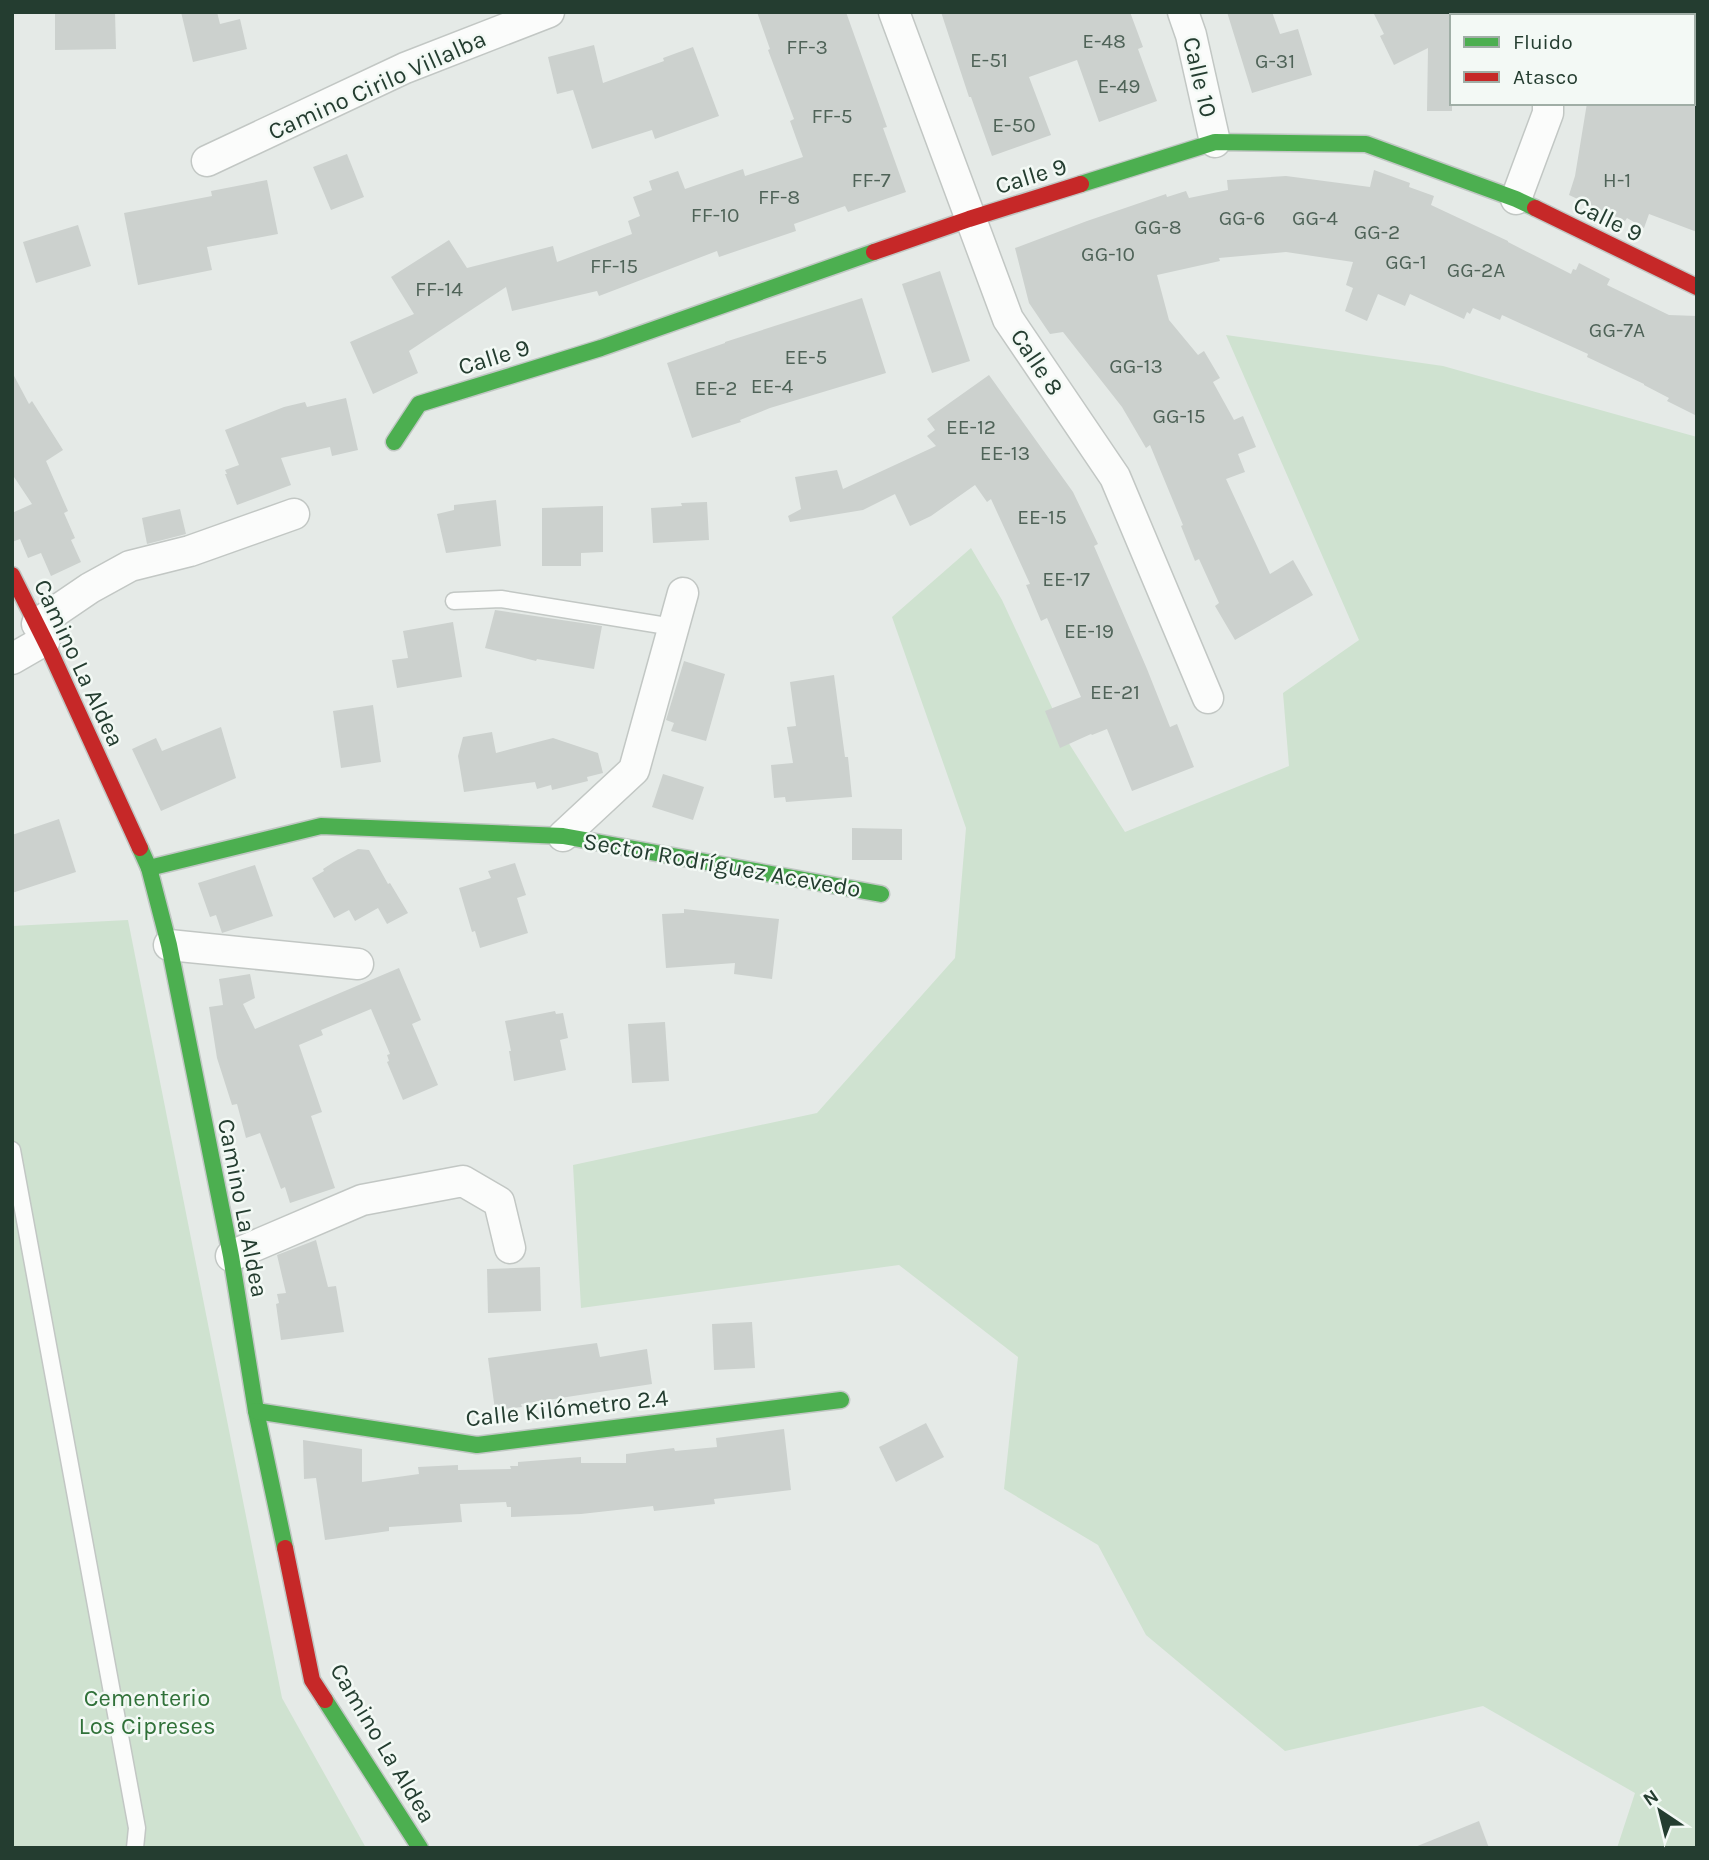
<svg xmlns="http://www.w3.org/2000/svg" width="1709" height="1860" font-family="Karla,sans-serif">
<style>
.green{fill:#cfe2d0}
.building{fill:#ccd1ce}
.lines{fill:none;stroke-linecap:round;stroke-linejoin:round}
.lane-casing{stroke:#c2c7c4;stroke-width:19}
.street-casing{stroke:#c2c7c4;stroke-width:33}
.fast-casing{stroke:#c1c7c4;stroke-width:19}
.jam-casing{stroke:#c1c7c4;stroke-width:19}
.lane{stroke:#fbfcfb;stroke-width:16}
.street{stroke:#fbfcfb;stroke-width:30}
.fast{stroke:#4caf50;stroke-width:16}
.jam{stroke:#c62828;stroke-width:16}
.labels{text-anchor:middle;stroke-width:5;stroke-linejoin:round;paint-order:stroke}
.number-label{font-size:21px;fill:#4f6358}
.street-label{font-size:24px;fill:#243d30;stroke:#f3f9f5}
.park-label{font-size:24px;fill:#307139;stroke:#f3f9f5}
</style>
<rect width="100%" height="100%" fill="#e5eae7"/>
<g class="green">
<polygon points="1226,335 1443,366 1697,437 1697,1848 1617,1848 1635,1793 1483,1706 1285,1751 1146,1635 1098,1545 1004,1489 1018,1357 899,1265 581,1308 573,1165 817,1113 955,958 966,828 892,617 971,548 1002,600 1068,742 1125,832 1289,766 1283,693 1359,640"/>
<polygon points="128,920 282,1698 366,1848 12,1848 12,926"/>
</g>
<g class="building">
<polygon points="55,12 115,12 116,49 55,50"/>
<polygon points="181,12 217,12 220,24 240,19 247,49 193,62"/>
<polygon points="757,12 846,12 887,127 883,128 906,192 848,212 845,206 794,224 796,231 719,257 717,251 599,296 597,291 512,311 506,287 409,351 418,373 373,394 350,342 414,314 391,277 449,240 467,268 553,246 557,262 632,234 628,221 640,216 633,197 652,190 649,181 678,171 685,189 743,169 745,176 803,157 790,121 794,119 768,50 770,49"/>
<polygon points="941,12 1130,12 1143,47 1138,49 1157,101 1099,122 1077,60 1029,77 1051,135 992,156 971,97 969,97"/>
<polygon points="1227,12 1272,12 1280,34 1298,29 1312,75 1252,93"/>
<polygon points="1373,12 1452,12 1452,111 1427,111 1428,48 1394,65 1380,36 1384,34"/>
<polygon points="594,45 603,83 664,61 663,58 693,47 719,116 655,139 652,130 592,149 573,90 557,94 548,57"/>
<polygon points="1587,103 1697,103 1697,232 1649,214 1644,228 1627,218 1625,221 1569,195 1575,176"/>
<polygon points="347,154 364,197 331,210 313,167"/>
<polygon points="1374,170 1410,183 1409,187 1434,196 1431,205 1508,241 1508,242 1571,274 1573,269 1576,270 1579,263 1610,279 1607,285 1669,315 1697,316 1697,416 1667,401 1669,398 1644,385 1644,384 1587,357 1588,354 1502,315 1500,320 1473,308 1470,314 1467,312 1464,319 1410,294 1405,306 1378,294 1367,321 1345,311 1353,288 1346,285 1353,262 1286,252 1219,258 1220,261 1157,275 1169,320 1198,355 1204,351 1220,378 1213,382 1234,420 1243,416 1256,447 1238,454 1245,472 1226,479 1270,574 1293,560 1313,595 1235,640 1215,606 1219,603 1199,559 1195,561 1181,526 1183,525 1150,445 1146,448 1122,407 1063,332 1050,334 1029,303 1015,248 1087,221 1166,194 1167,197 1186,191 1189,198 1228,190 1227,180 1286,176 1370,187"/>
<polygon points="267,180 278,234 207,247 212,270 138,285 124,213 212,196 211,191"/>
<polygon points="78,225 91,266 36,283 23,242"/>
<polygon points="940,271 970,361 932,373 902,284"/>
<polygon points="862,298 886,373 770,408 740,420 741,422 692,438 667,363 725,343 725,342"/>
<polygon points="12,372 29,404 32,401 63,450 46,461 68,511 64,513 75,538 71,540 81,562 51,576 41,553 28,558 20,539 12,542 12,513 32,504 12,474"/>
<polygon points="989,375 1073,492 1098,544 1094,546 1147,669 1170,727 1177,724 1194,767 1132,791 1107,729 1092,735 1091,734 1060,748 1045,711 1081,697 1047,618 1041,621 1026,585 1030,584 991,499 987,502 975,485 931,516 910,526 895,494 863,510 790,522 788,516 801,509 795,477 837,470 843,489 936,446 927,436 935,430 927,419"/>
<polygon points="346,398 358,450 332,456 330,447 281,458 291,485 237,505 225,474 227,474 225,470 239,465 225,430 284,407 305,402 307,407"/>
<polygon points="496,500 501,546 446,553 437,514 454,510 454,505"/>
<polygon points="707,502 709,540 653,543 651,508 682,506 681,503"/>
<polygon points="603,506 603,552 581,553 581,566 542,566 542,508"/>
<polygon points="180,509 186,534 147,544 142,518"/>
<polygon points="495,610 602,626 594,669 537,659 536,661 485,648"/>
<polygon points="453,622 462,677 397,688 392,660 408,658 403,631"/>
<polygon points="684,661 725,674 706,741 671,731 674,723 666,720"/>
<polygon points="834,675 845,757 848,757 852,797 786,802 785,797 774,798 771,765 793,763 787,727 796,726 790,682"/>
<polygon points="373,705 381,762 341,768 333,711"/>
<polygon points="221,727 236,778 161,811 132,749 156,738 162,751"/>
<polygon points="492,732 496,753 553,738 598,753 603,773 587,777 588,781 552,790 551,785 537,789 535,782 464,792 458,756 463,737"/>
<polygon points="663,774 704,787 693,820 652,807"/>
<polygon points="59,819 76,872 12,893 12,835"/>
<polygon points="852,828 902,829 902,860 852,860"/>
<polygon points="358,849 369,850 388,884 390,883 408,913 387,924 378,908 355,921 349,910 334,918 312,878 324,871 323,869 334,862"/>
<polygon points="515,863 526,895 517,898 528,933 480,948 475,931 472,932 459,888 491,878 488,871"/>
<polygon points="255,865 273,916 222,933 216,915 210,917 198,883"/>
<polygon points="684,909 779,919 772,979 734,974 735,963 666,968 662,914 684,913"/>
<polygon points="399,968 421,1020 412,1024 438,1085 403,1100 387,1062 389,1061 387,1055 390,1054 371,1009 321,1030 323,1035 299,1045 322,1112 311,1116 335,1188 290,1203 285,1187 281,1189 260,1133 246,1138 237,1104 232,1105 217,1058 209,1007 223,1005 219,979 250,974 255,998 243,1004 255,1029"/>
<polygon points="555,1011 556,1014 563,1013 568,1038 560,1040 566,1070 514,1081 509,1051 511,1051 505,1021"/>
<polygon points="665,1022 669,1081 632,1083 628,1024"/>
<polygon points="316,1240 328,1287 336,1286 344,1332 281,1340 276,1304 279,1303 277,1294 286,1293 277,1255"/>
<polygon points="540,1267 541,1311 488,1313 487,1269"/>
<polygon points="752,1322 755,1368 714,1370 712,1324"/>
<polygon points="597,1343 600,1357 647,1349 652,1384 521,1404 522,1407 495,1410 488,1358"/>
<polygon points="926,1423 944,1457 896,1482 879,1447"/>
<polygon points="784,1429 791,1490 714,1499 715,1504 654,1511 653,1506 581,1514 511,1517 511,1507 507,1507 506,1502 460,1504 462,1522 389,1527 389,1531 325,1540 316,1478 304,1479 303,1440 362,1449 362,1482 419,1474 418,1467 458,1465 458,1470 511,1469 510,1466 518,1466 518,1462 581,1457 581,1463 626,1463 626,1454 674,1448 675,1451 717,1447 716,1438"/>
<polygon points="1479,1821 1489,1848 1415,1848 1415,1847"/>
</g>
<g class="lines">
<defs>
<g id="lane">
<polyline points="454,601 501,599 673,627"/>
<polyline points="12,1150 137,1828 135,1848"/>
</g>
<g id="street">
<polyline points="894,12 1008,319 1115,477 1208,698"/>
<polyline points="1183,12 1191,35 1215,142"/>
<polyline points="1530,12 1531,16"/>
<polyline points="207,161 405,68 549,12"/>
<polyline points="1516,199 1548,113 1548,103"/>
<polyline points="37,624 90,588 130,566 190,551 294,514"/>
<polyline points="12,659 45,640"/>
<polyline points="563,836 634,770 683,593"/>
<polyline points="169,945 358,964"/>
<polyline points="231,1256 362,1200 463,1181 499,1202 510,1248"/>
</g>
<g id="fast">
<polyline points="1081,184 1215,142 1366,144 1516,199 1535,208"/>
<polyline points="394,442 419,404 601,348 874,252"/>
<polyline points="140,848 149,868 169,945 231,1256 256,1411 285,1548"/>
<polyline points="149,868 321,826 563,836 881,894"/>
<polyline points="256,1411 477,1445 841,1400"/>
<polyline points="325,1700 420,1848"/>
</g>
<g id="jam">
<polyline points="1535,208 1697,287"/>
<polyline points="874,252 969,219 1081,184"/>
<polyline points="12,575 50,651 140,848"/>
<polyline points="285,1548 312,1680 325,1700"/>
</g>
</defs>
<use href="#lane" class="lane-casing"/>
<use href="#street" class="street-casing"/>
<use href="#fast" class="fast-casing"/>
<use href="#jam" class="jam-casing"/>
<use href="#lane" class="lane"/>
<use href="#street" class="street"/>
<use href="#fast" class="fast"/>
<use href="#jam" class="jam"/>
</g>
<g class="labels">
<g class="number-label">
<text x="1104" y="48">E-48</text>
<text x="807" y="54">FF-3</text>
<text x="989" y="67">E-51</text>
<text x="1275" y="68">G-31</text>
<text x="1119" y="93">E-49</text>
<text x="832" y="123">FF-5</text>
<text x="1014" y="132">E-50</text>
<text x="871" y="187">FF-7</text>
<text x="1617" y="187">H-1</text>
<text x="779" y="204">FF-8</text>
<text x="715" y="222">FF-10</text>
<text x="1242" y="225">GG-6</text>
<text x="1315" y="225">GG-4</text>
<text x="1158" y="234">GG-8</text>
<text x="1377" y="239">GG-2</text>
<text x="1108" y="261">GG-10</text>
<text x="1406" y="269">GG-1</text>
<text x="614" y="273">FF-15</text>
<text x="1476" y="277">GG-2A</text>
<text x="439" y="296">FF-14</text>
<text x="1617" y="337">GG-7A</text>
<text x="806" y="364">EE-5</text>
<text x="1136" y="373">GG-13</text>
<text x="772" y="393">EE-4</text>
<text x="716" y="395">EE-2</text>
<text x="1179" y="423">GG-15</text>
<text x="971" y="434">EE-12</text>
<text x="1005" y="460">EE-13</text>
<text x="1042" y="524">EE-15</text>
<text x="1066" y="586">EE-17</text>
<text x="1089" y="638">EE-19</text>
<text x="1115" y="699">EE-21</text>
</g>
<g class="street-label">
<text transform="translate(1200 77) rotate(77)" y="8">Calle 10</text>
<text transform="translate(377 85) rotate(-24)" y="8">Camino Cirilo Villalba</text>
<text transform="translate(1031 176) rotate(-17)" y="8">Calle 9</text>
<text transform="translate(1608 219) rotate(26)" y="8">Calle 9</text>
<text transform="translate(494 357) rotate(-17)" y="8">Calle 9</text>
<text transform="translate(1037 362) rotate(56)" y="8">Calle 8</text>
<text transform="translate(79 663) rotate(65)" y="8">Camino La Aldea</text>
<text transform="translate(722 865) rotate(10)" y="8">Sector Rodríguez Acevedo</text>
<text transform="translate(243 1208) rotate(79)" y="8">Camino La Aldea</text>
<text transform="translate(567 1408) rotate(-6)" y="8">Calle Kilómetro 2.4</text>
<text transform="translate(383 1743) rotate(59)" y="8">Camino La Aldea</text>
</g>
<g class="park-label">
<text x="147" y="1706">Cementerio<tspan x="147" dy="28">Los Cipreses</tspan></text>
</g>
</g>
<rect width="1709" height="1860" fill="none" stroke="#243d30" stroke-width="28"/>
<rect x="1450" y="14" width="245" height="91" fill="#f3f9f5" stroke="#a0aea6" stroke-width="2"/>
<rect x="1464" y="37" width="35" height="10" fill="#4caf50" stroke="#a0aea6" stroke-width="2"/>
<text x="1513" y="49" font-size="21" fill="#243d30">Fluido</text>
<rect x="1464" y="72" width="35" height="10" fill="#c62828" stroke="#a0aea6" stroke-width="2"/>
<text x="1513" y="84" font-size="21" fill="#243d30">Atasco</text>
<g transform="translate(1660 1811) rotate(325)" stroke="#f3f9f5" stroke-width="5" paint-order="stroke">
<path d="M0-5L12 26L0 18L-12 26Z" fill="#243d30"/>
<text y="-10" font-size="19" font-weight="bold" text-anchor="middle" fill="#243d30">N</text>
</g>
</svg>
